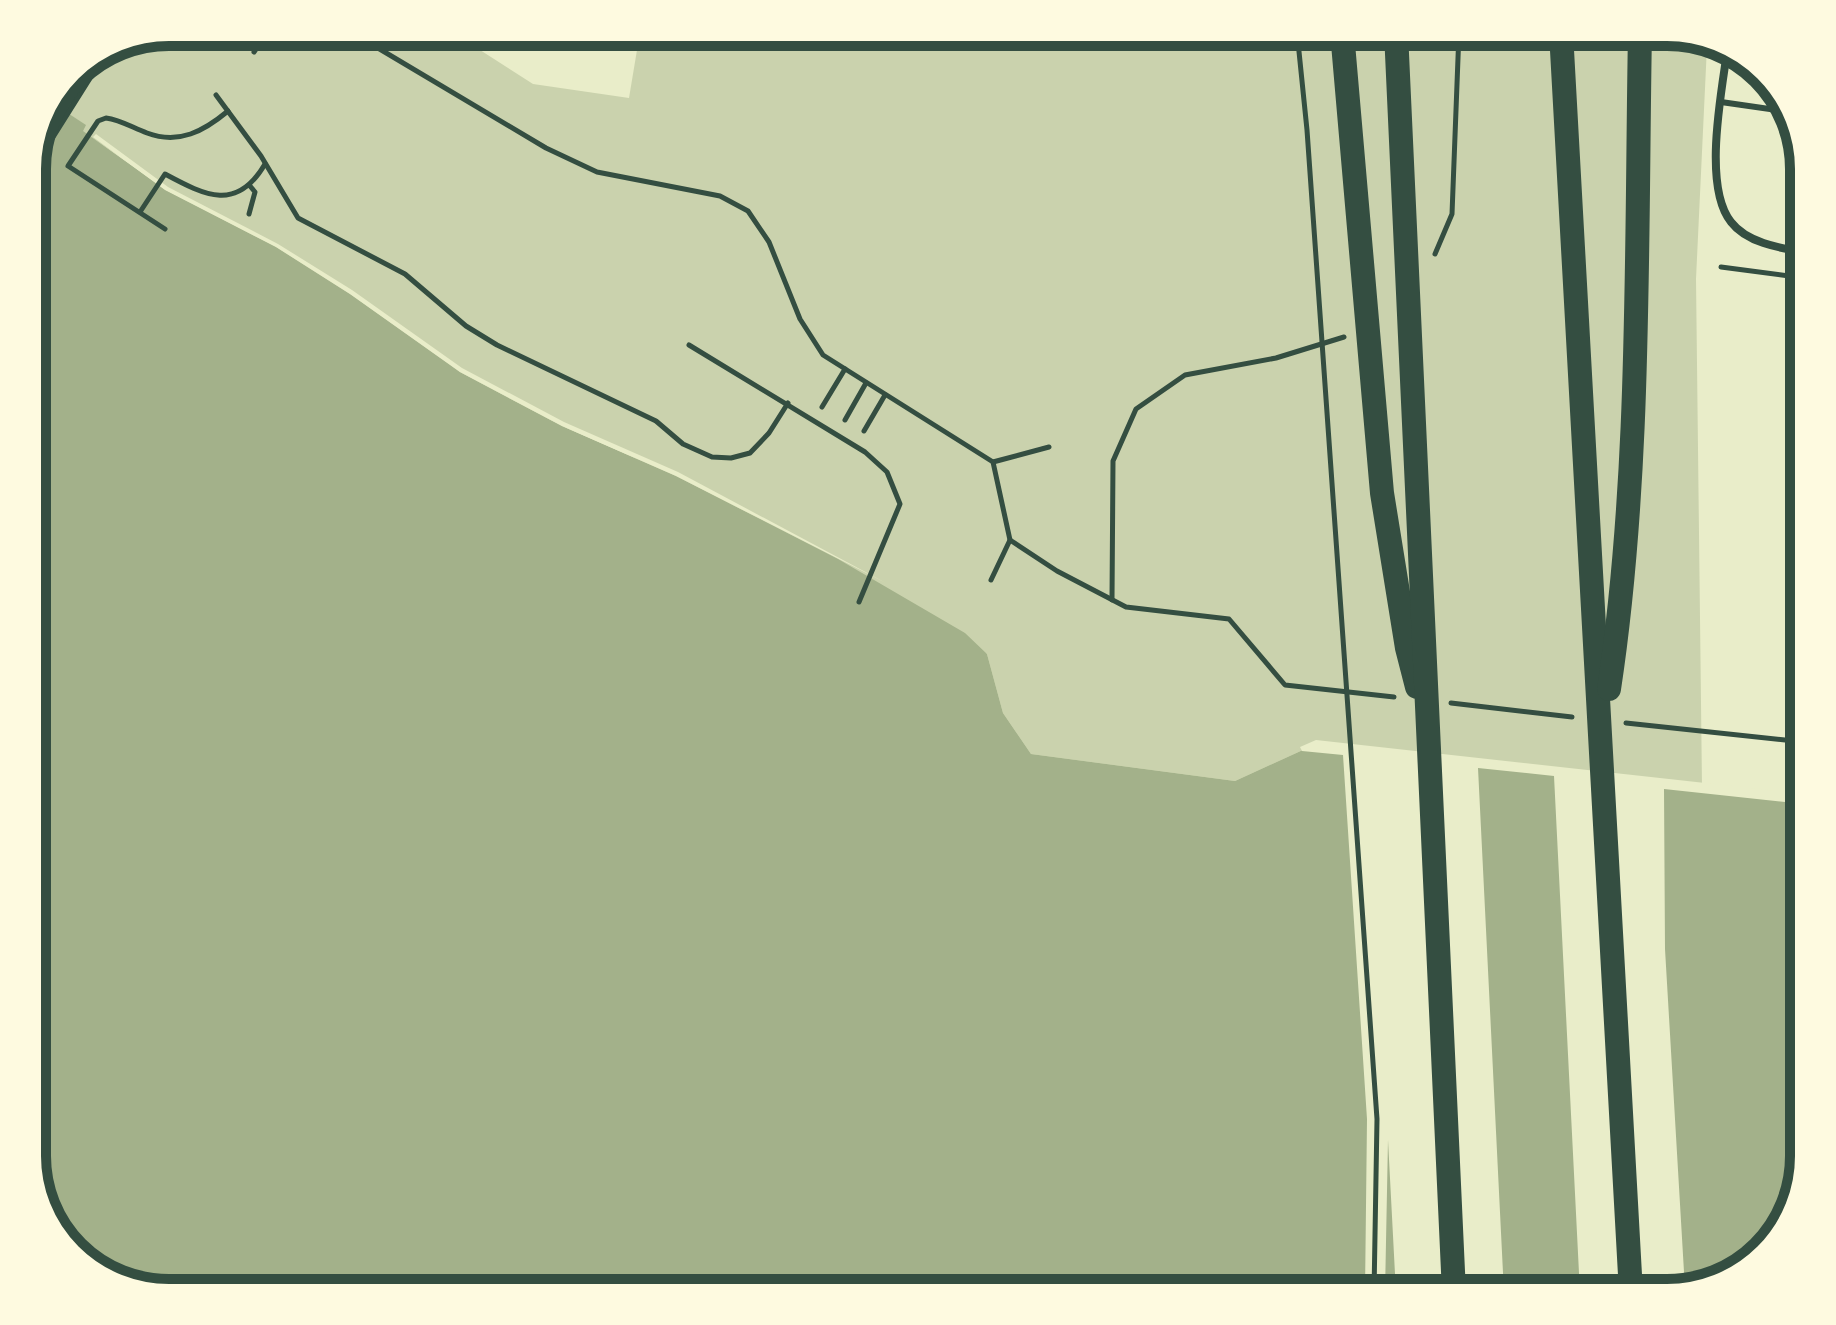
<svg xmlns="http://www.w3.org/2000/svg" width="1836" height="1325" font-family="Commissioner,sans-serif">
<style>
.green{fill:#cad2ad}
.water{fill:#a3b18a}
.pier{fill:#e9edc9}
.lines{fill:none;stroke-linecap:round;stroke-linejoin:round}
.path{stroke:#344e41;stroke-width:5}
.service{stroke:#344e41;stroke-width:6}
.minor{stroke:#344e41;stroke-width:8}
.motorway{stroke:#344e41;stroke-width:24}
.rim{fill:none;stroke:#344e41;stroke-width:10}
</style>
<rect width="100%" height="100%" fill="#e9edc9"/>
<polygon class="green" points="169,32 452,32 533,84 629,98 640,32 1667,32 1707,46 1696,279 1702,787 1316,744 1235,781 1031,754 1003,713 987,654 613,446 562,426 460,372 180,197 82,131 85,125 51,102 78,66"/>
<polygon class="water" points="51,102 86,125 83,131 166,190 276,247 350,294 460,372 562,426 676,476 838,559 965,633 987,654 1003,713 1031,754 1235,781 1316,744 1804,798 1804,1156 1776,1239 1728,1279 1667,1293 169,1293 86,1265 50,1224 32,1164 32,160 46,109"/>
<g class="pier">
<polygon points="96,134 168,187 278,244 352,290 462,368 564,422 678,472 886,583 676,476 562,426 460,372 350,294 276,247 165,190 93,137"/>
<polygon points="1316,740 1804,794 1804,804 1664,789 1665,949 1685,1289 1667,1293 1580,1293 1554,776 1478,768 1504,1293 1396,1293 1388,1140 1385,1293 1365,1293 1367,1119 1343,755 1302,751 1300,747"/>
</g>
<g class="lines">
<g class="path">
<polyline points="351,32 546,148 597,172 720,196 748,211 769,242 800,319 823,355 993,462 1010,540 1057,571 1126,607 1229,619 1285,685 1394,697"/>
<polyline points="1297,32 1307,130 1377,1119 1374,1293"/>
<polyline points="254,52 264,37 287,32"/>
<polyline points="216,95 261,156 298,218 405,274 466,326 497,345 656,421 683,444 712,457 731,458 750,453 769,433 788,403"/>
<path d="M140 212 165 174C206 196 237 212 265 164"/>
<polyline points="249,214 255,192 250,186"/>
<path d="M165 229 68 166 98 121 106 118C121 120 133 128 147 133 179 145 204 131 228 111"/>
<polyline points="1435,254 1452,214 1459,32"/>
<polyline points="1721,267 1804,278"/>
<polyline points="689,345 865,452 887,472 900,504 859,602"/>
<polyline points="822,407 845,369"/>
<polyline points="845,420 866,383"/>
<polyline points="864,431 885,395"/>
<polyline points="993,462 1049,447"/>
<polyline points="991,580 1010,540"/>
<polyline points="1112,600 1113,461 1136,409 1185,375 1276,358 1344,337"/>
<polyline points="1451,703 1572,717"/>
<polyline points="1626,723 1804,742"/>
</g>
<g class="service">
<polyline points="1721,102 1791,112"/>
<polyline points="45,149 89,79"/>
</g>
<g class="minor">
<polyline points="602,38 603,32"/>
<path d="M1727 52C1721 95 1703 187 1731 222 1747 243 1780 248 1804 252"/>
</g>
<g class="motorway">
<polyline points="1342,32 1382,493 1407,648 1417,687"/>
<polyline points="1396,32 1454,1293"/>
<polyline points="1561,32 1631,1293"/>
<path d="M1609 689C1641 477 1636 246 1640 32"/>
</g>
</g>
<path d="M0 0H1836V1325H0ZM169 46H1667A123 123 0 0 1 1790 169V1156A123 123 0 0 1 1667 1279H169A123 123 0 0 1 46 1156V169A123 123 0 0 1 169 46Z" fill="#fefae0" fill-rule="evenodd"/>
<path class="rim" d="M169 46H1667A123 123 0 0 1 1790 169V1156A123 123 0 0 1 1667 1279H169A123 123 0 0 1 46 1156V169A123 123 0 0 1 169 46Z"/>
</svg>
